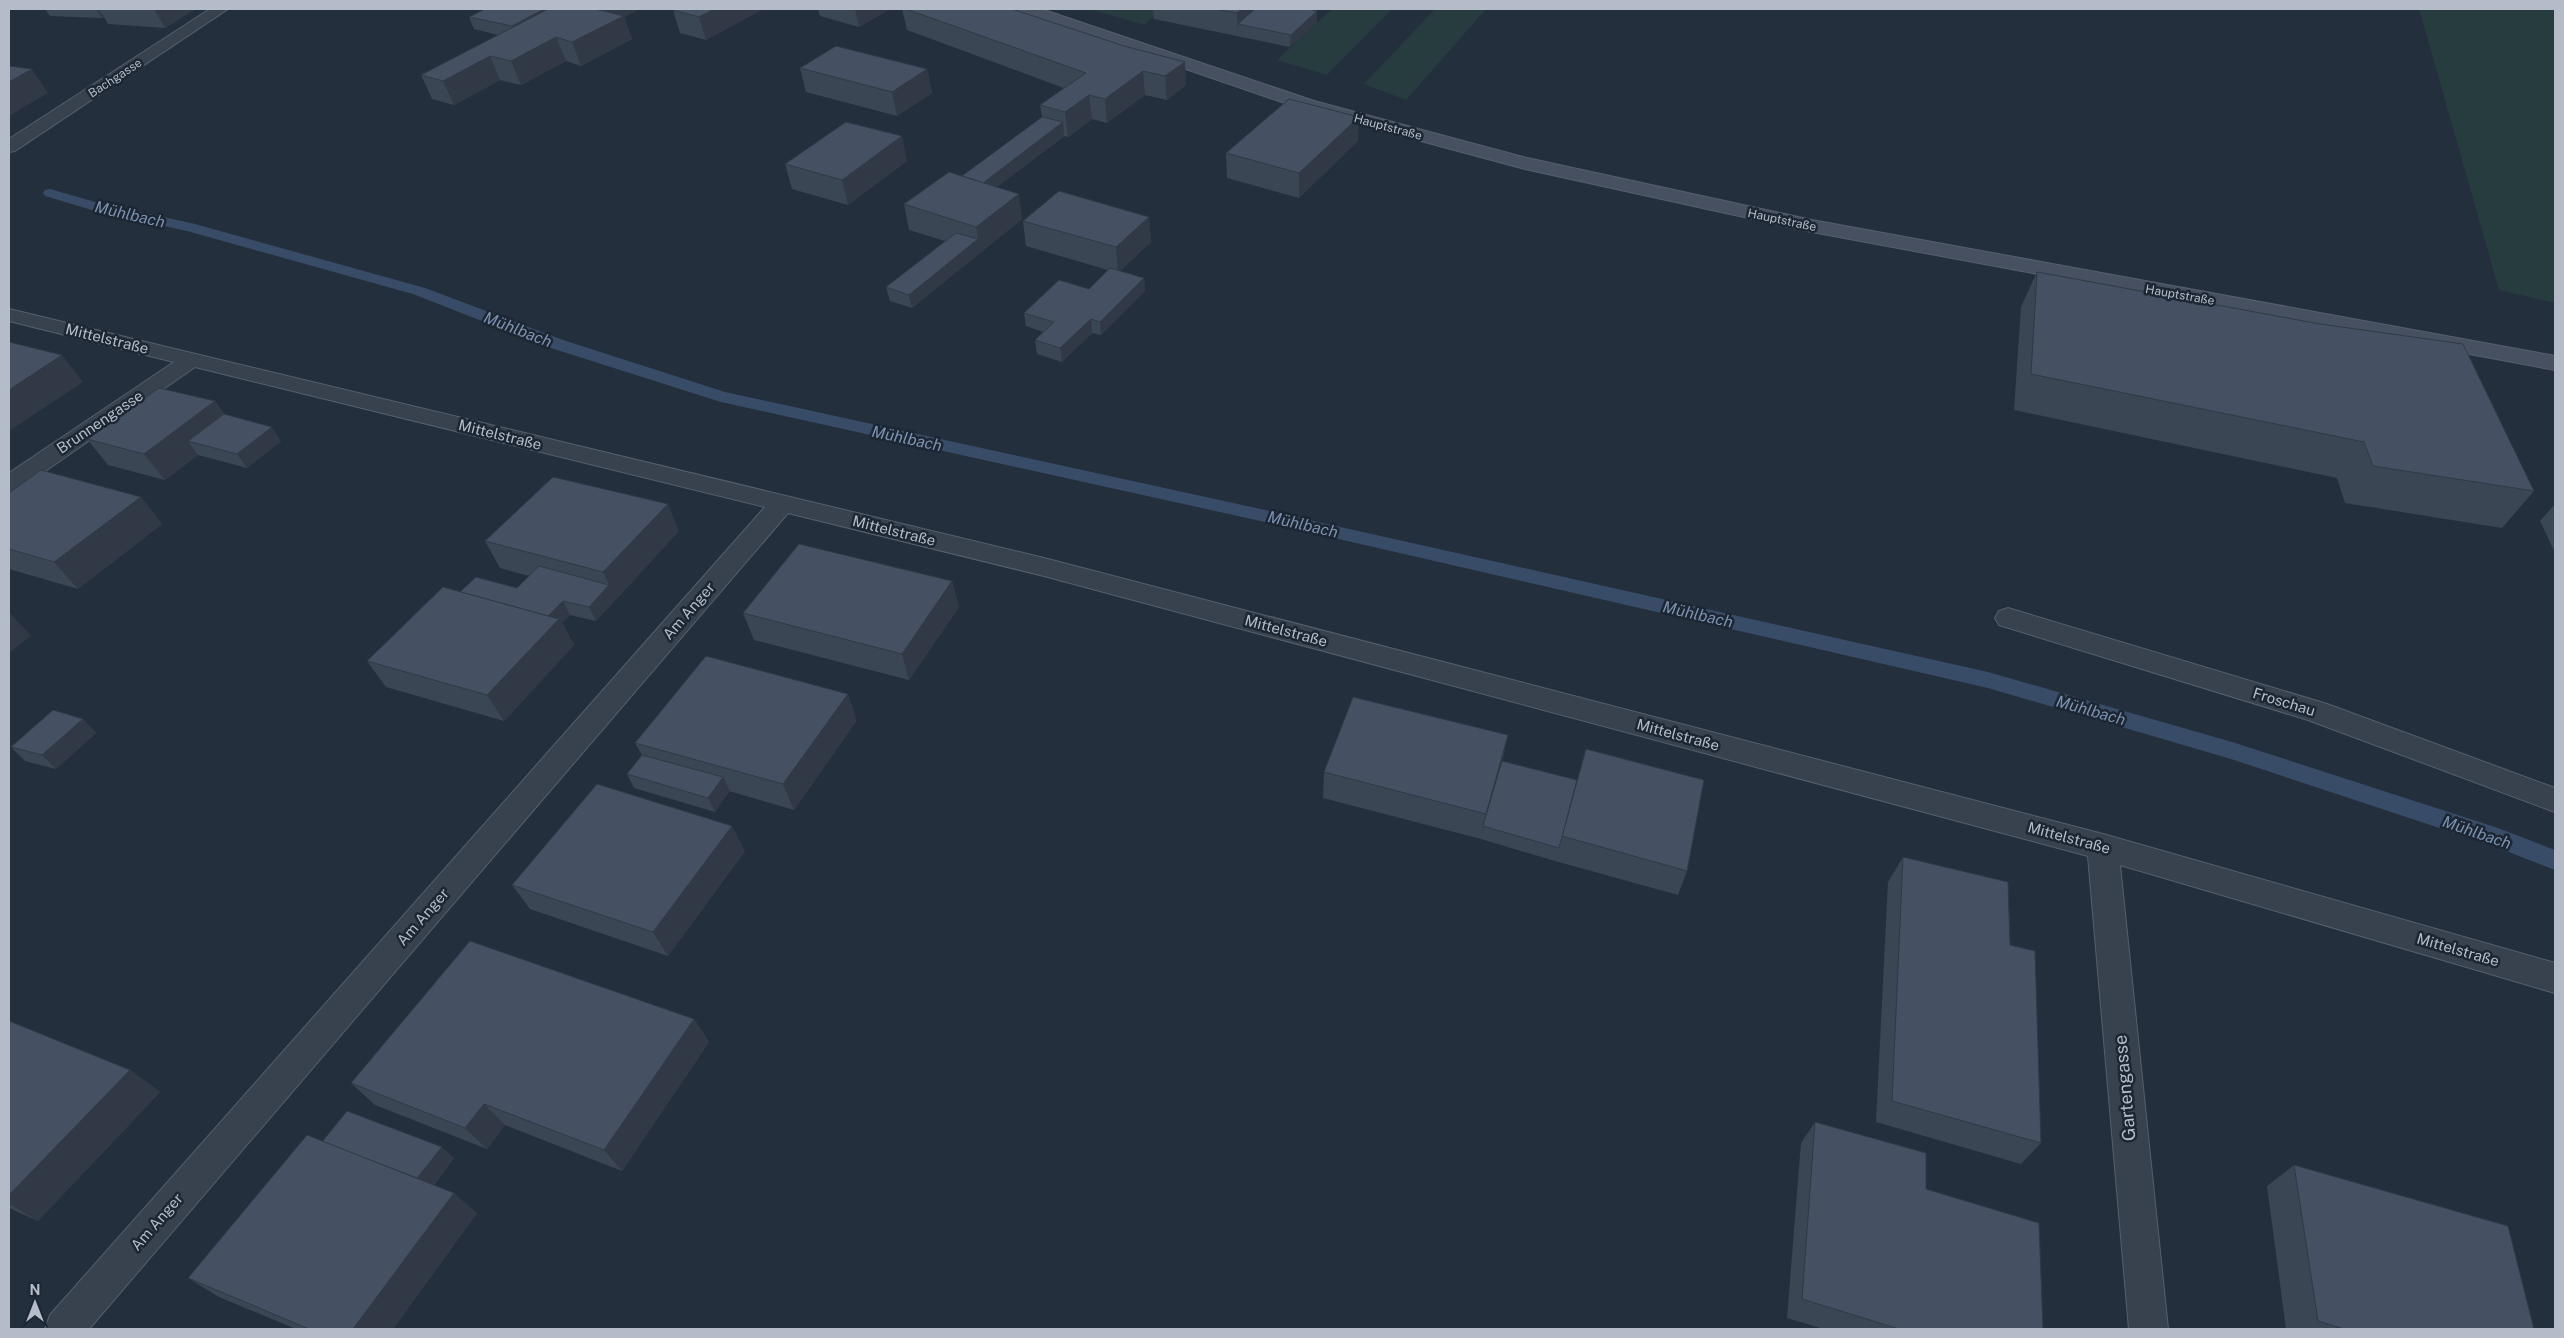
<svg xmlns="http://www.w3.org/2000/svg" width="2564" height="1338" font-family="'Public Sans',sans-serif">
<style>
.green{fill:#263c3f}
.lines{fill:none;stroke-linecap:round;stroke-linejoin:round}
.stream{fill:#394c67;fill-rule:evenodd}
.minor-casing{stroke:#565f6c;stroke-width:2}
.secondary-casing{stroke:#565f6c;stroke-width:2}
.minor{fill:#38414e;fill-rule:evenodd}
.secondary{fill:#465061;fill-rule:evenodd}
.wall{fill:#3b4654}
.shaded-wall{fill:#303945}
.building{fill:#455162;stroke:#303945}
.labels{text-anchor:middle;stroke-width:5;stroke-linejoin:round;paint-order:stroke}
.far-street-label{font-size:12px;fill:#b4bcc9;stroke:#1d2633}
.street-label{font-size:15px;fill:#b4bcc9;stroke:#1d2633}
.water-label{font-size:16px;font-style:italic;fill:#7c92b1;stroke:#1d2633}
.near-street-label{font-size:18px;fill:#b4bcc9;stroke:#1d2633}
</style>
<rect width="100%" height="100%" fill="#242f3e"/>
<g class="green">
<polygon points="1090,9 1163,9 1144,25"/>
<polygon points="1332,9 1392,9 1327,75 1277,60"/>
<polygon points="1435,9 1486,9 1406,100 1364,84"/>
<polygon points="2419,9 2555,9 2555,303 2499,290"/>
</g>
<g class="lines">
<polygon class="stream" points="50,189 95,202 195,224 425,288 563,340 725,392 1256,508 1988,672 2232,742 2498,828 2555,850 2555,870 2491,845 2231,759 1988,688 1256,520 721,402 551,348 413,294 187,231 92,210 45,196 43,193 45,190"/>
<defs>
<g id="minor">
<polygon points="210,9 228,9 15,151 9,152 9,139"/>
<polygon points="9,309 1044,558 2103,834 2555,963 2555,993 2120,865 2168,1329 2129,1329 2088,856 1044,576 788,513 89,1329 45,1329 50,1315 765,507 195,367 18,490 9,492 9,473 174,362 9,321"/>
<polygon points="2008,608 2327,704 2555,788 2555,812 2308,720 1999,625 1995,618 1999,611"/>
</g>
<polygon id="secondary" points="1018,9 1041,9 1314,101 1527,158 1812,220 2555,356 2555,370 1812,232 1525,169 1302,109 1020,12"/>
</defs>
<use href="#minor" class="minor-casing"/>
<use href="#secondary" class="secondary-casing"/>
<use href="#minor" class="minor"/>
<use href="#secondary" class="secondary"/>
</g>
<g class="wall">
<polygon points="45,9 195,9 165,28 108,24 104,17 102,18 50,16"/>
<polygon points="485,9 639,9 624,17 632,39 581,66 566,61 521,85 500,80 454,105 432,99 421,75 498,35 474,29 469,17"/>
<polygon points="675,9 763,9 706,40 680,33 673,10"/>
<polygon points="818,9 890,9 859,27 820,16"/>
<polygon points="902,9 1012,9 1186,85 1167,100 1145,95 1107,123 1092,119 1068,137 1064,136 997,187 1022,219 912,308 890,301 886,287 945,241 909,230 904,204 962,176 1042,117 1040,105 1064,88 907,30"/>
<polygon points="1153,9 1309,9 1317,23 1290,47 1154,19"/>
<polygon points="800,68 927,69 932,93 897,116 806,92"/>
<polygon points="1358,141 1299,198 1227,178 1226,153"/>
<polygon points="907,161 848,205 792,189 785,164"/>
<polygon points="1149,217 1151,242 1120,271 1144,278 1145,291 1101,335 1092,333 1062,362 1037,354 1035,340 1043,332 1026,326 1024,313 1089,289 1108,270 1026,246 1023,221"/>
<polygon points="2037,272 2534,491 2502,528 2345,503 2337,478 2014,410 2021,307"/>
<polygon points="215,401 224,414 281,441 247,468 198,455 165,480 108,465 87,439"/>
<polygon points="9,493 141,497 162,524 78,589 9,569"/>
<polygon points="2555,504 2555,553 2540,521"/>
<polygon points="679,531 596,621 570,615 562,623 574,645 504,721 386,687 367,661 517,588 529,576 500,568 485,541"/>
<polygon points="952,581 959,607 909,680 754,640 743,613"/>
<polygon points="83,719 96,733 56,769 25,761 11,747"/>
<polygon points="857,720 794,810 729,791 715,812 634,788 627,774 642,755 635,743"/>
<polygon points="1503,761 1687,871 1678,895 1555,861 1556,859 1555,861 1481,839 1323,798 1324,772"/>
<polygon points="745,851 668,956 530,909 512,885"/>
<polygon points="1903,857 2010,945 2041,1143 2021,1164 1876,1122 1888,882"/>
<polygon points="694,1019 709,1042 622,1171 505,1125 487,1149 375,1105 351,1083"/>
<polygon points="9,1021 130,1070 160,1092 38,1221 9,1208"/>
<polygon points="1815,1122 1926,1189 2043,1329 1824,1329 1787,1318 1801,1143"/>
<polygon points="322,1142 454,1158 434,1185 477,1213 393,1329 296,1329 219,1297 188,1278"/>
<polygon points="2294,1165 2534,1329 2286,1329 2267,1186"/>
</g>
<g class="shaded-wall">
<polygon points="96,9 98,9 104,17 102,18"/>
<polygon points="154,9 195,9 165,28"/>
<polygon points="544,9 549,9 517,39 512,26"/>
<polygon points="590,9 639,9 624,17 632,39 581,66 572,42"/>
<polygon points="714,9 763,9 706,40 699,17"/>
<polygon points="855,9 890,9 859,27"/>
<polygon points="1242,9 1269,9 1238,24 1238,36 1237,13"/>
<polygon points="1317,11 1317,23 1290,47 1291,35"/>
<polygon points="556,37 566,61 521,85 511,61"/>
<polygon points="490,56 500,80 454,105 443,81"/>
<polygon points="1185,62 1186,85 1167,100 1165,76"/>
<polygon points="32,69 48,93 9,116 9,82"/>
<polygon points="927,69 932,93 897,116 892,92"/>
<polygon points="1143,71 1145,95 1107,123 1105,99"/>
<polygon points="1089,95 1092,119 1068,137 1065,112"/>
<polygon points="1359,117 1358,141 1299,198 1299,173"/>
<polygon points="1063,122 1064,135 975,204 973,191"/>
<polygon points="902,136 907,161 848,205 842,180"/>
<polygon points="1019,194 1022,219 912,308 909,295 978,239 976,227"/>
<polygon points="1149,217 1151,242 1118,273 1116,247"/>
<polygon points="1144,278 1145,291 1101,335 1100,322"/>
<polygon points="1091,319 1092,333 1062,362 1060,348"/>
<polygon points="62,355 83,382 9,431 9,390"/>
<polygon points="215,401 233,428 188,441 198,455 165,480 144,454"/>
<polygon points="272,427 281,441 247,468 237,454"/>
<polygon points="141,497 162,524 78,589 54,562"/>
<polygon points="668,504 679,531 596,621 589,607 609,585 603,572"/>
<polygon points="952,581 959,607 909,680 902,654"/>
<polygon points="563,601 570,615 562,623 574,645 504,721 487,695 540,624"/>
<polygon points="9,612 31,636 9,653"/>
<polygon points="848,694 857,720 794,810 783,784"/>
<polygon points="83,719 96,733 56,769 42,755"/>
<polygon points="1508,735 1503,761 1485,826 1483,826 1481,839 1486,814"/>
<polygon points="723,777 730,791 715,812 708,798"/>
<polygon points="732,826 745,851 668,956 653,932"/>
<polygon points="694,1019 709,1042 622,1171 604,1150"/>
<polygon points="130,1070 160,1092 38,1221 9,1204 9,1195"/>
<polygon points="484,1104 505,1125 487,1149 465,1128"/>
<polygon points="442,1147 454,1158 426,1194 414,1183"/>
<polygon points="454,1193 477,1213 393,1329 353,1329"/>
</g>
<g class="building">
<polygon points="485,9 544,9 512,26 469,17"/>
<polygon points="548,9 595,9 624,16 572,42 556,37 511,61 490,56 443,81 421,75"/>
<polygon points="675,9 714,9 699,17 673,10"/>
<polygon points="906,9 1012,9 1124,46 1185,62 1165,76 1143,71 1105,99 1089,95 1065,112 1040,105 1086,73"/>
<polygon points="1215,9 1242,9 1237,13"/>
<polygon points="1255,9 1309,9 1317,11 1291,35 1238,24"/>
<polygon points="836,46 927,69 892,92 800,68"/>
<polygon points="9,66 32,69 9,82"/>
<polygon points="1289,99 1359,117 1299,173 1226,153"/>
<polygon points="1042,117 1063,122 983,183 962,176"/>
<polygon points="846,122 902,136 842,180 785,164"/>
<polygon points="949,172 1019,194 976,227 904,204"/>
<polygon points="1059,191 1149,217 1116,247 1023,221"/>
<polygon points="956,233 978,239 909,295 886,287"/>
<polygon points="1110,268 1144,278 1100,322 1091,319 1060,348 1035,340 1054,322 1024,313 1059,280 1089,289"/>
<polygon points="2037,272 2320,324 2463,344 2534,491 2373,466 2364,442 2031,374"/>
<polygon points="9,342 62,355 9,390"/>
<polygon points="159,388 215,401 144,454 87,439"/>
<polygon points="224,414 272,427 237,454 188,441"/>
<polygon points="41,470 141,497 54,562 9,549 9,493"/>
<polygon points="553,477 668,504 603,572 485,541"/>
<polygon points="799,544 952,581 902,654 743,613"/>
<polygon points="539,566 609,585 589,607 563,601 548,616 460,592 476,577 517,588"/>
<polygon points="443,587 559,619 487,695 367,661"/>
<polygon points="706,656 848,694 783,784 635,743"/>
<polygon points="1353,697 1508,735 1486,814 1324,772"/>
<polygon points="53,710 83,719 42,755 11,747"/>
<polygon points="1586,749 1704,780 1687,871 1562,836"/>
<polygon points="642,755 723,777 708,798 627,774"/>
<polygon points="1502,761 1577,780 1559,848 1483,826"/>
<polygon points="597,784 732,826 653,932 512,885"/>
<polygon points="1903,857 2008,882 2010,945 2035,951 2041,1143 1892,1101"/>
<polygon points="470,941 694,1019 604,1150 484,1104 465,1128 351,1083"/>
<polygon points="9,1021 130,1070 9,1195"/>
<polygon points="347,1111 442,1147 417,1178 322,1142"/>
<polygon points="1815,1122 1926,1153 1926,1189 2039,1223 2043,1329 1899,1329 1802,1299"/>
<polygon points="307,1135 454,1193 353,1329 309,1329 188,1278"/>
<polygon points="2294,1165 2508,1226 2534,1329 2344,1329 2318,1321"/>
</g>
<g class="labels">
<g class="far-street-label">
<text transform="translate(115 78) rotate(-33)" y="4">Bachgasse</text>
<text transform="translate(1388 127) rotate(15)" y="4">Hauptstraße</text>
<text transform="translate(1782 220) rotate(12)" y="4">Hauptstraße</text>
<text transform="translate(2180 295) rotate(10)" y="4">Hauptstraße</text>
</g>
<g class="street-label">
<text transform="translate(107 339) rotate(14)" y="5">Mittelstraße</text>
<text transform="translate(100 422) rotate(-34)" y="5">Brunnengasse</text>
<text transform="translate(500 435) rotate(14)" y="5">Mittelstraße</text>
<text transform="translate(894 531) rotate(14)" y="5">Mittelstraße</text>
<text transform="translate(689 611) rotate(-49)" y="5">Am Anger</text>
<text transform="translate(1286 631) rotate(15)" y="5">Mittelstraße</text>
<text transform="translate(2284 702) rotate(17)" y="5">Froschau</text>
<text transform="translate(1678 735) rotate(15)" y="5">Mittelstraße</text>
<text transform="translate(2069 838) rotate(15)" y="5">Mittelstraße</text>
<text transform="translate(423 917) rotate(-49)" y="5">Am Anger</text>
<text transform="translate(2458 950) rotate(16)" y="5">Mittelstraße</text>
<text transform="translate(157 1222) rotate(-49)" y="5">Am Anger</text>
</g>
<g class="water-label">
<text transform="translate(130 214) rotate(13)" y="6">Mühlbach</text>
<text transform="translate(518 329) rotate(21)" y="6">Mühlbach</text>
<text transform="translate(907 438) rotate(12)" y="6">Mühlbach</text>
<text transform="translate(1303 524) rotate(13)" y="6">Mühlbach</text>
<text transform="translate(1698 614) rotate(13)" y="6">Mühlbach</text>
<text transform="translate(2091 710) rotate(16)" y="6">Mühlbach</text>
<text transform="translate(2477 832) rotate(19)" y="6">Mühlbach</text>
</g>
<g class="near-street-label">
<text transform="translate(2125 1088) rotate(-95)" y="6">Gartengasse</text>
</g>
</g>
<rect width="2564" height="1338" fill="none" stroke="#b4bcc9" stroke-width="20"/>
<g transform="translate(35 1303)" stroke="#1d2633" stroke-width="4" paint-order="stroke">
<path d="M0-4L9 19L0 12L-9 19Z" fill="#b4bcc9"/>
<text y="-8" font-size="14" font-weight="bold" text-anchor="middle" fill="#b4bcc9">N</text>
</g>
</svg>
